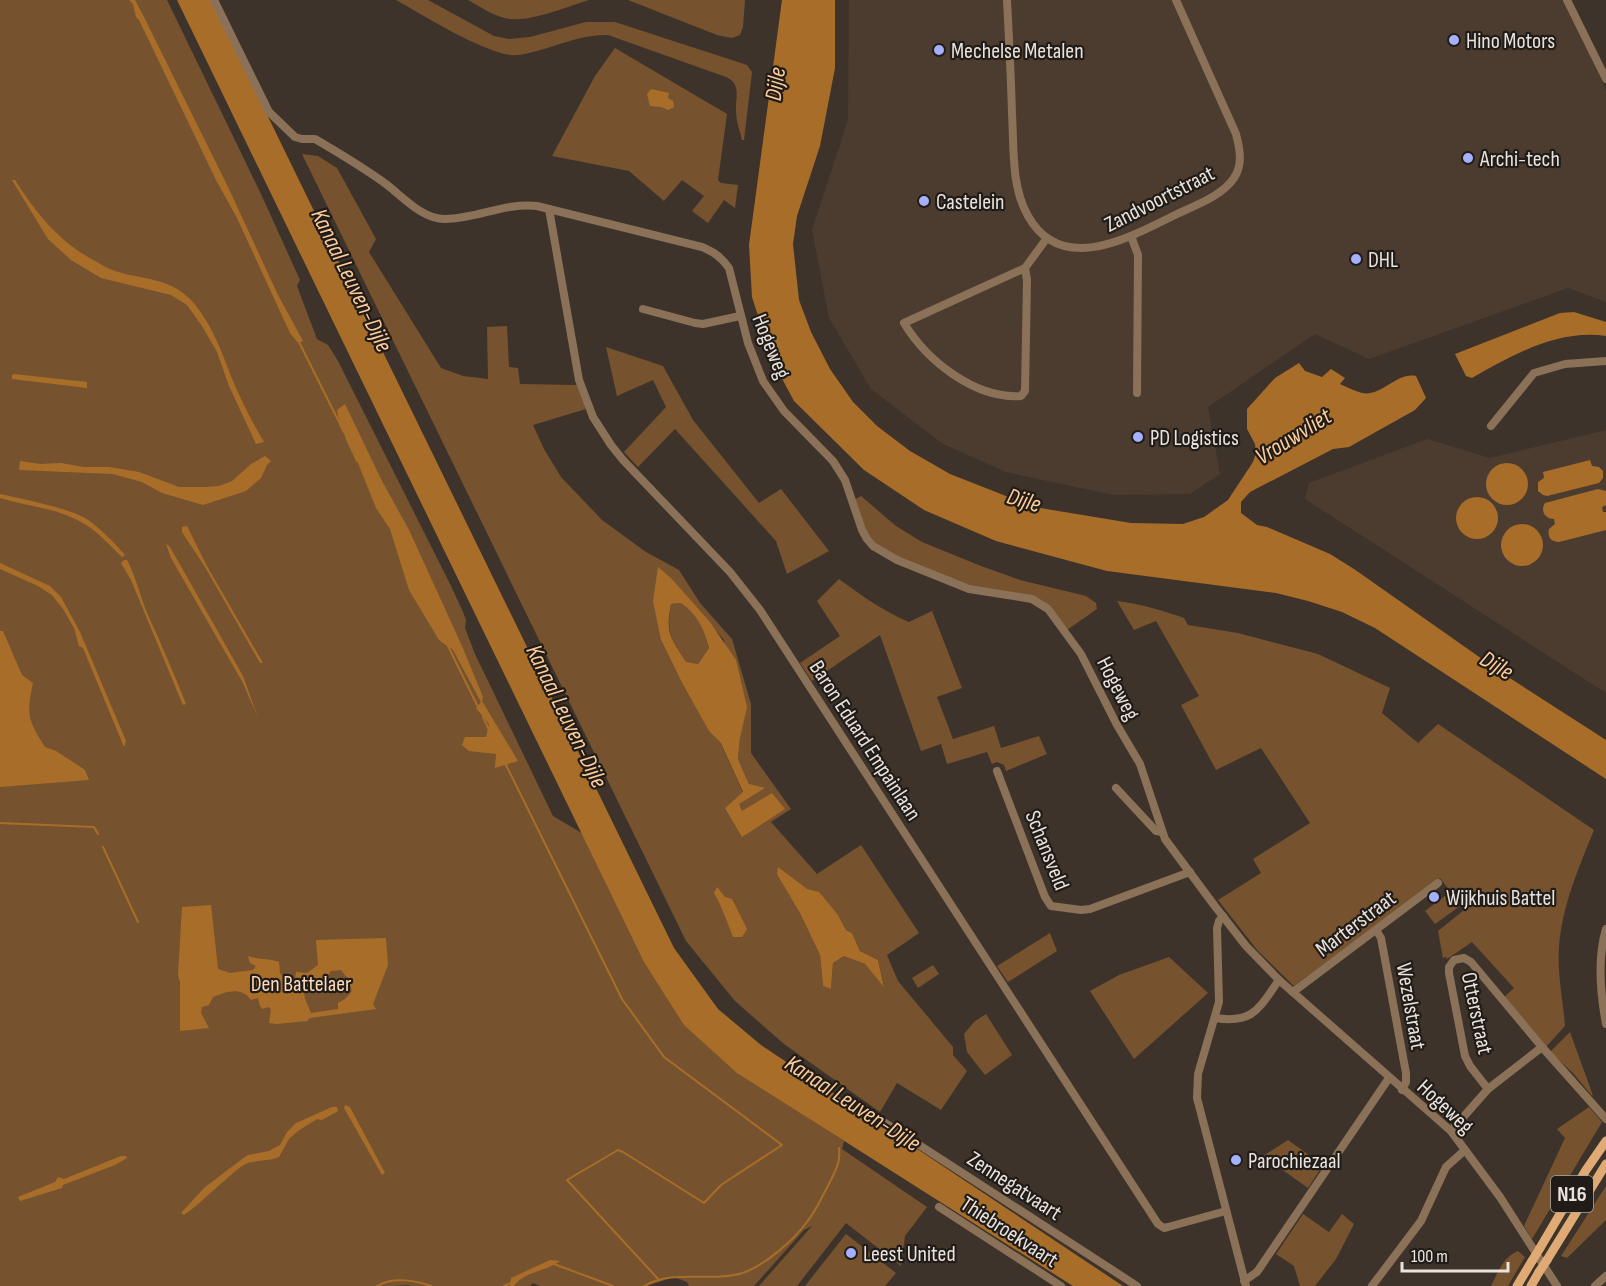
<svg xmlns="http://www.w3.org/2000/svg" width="1606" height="1286" font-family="'Sofia Sans Condensed',sans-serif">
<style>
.built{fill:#4b3c2f}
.green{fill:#76532e;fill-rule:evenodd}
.water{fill:#a86e29;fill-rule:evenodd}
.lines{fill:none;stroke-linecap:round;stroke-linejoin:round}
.stream{stroke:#a86e29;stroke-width:2}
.minor{stroke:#8a7157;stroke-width:8}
.major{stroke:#dfaa74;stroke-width:9}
.major-bridge{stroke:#dfaa74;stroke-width:9}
.poi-dot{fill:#a5b1fc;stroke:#211c18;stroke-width:2}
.labels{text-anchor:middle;stroke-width:4.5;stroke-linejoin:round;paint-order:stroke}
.shield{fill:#211c18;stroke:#aea7a2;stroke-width:1.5}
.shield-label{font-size:21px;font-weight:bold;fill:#eae3dd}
.poi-label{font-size:22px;fill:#eae3dd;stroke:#211c18;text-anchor:start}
.street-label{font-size:22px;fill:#eae3dd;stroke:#211c18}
.park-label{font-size:22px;fill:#fcdbbb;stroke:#211c18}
.water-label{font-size:24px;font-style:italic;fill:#fdcc9b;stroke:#211c18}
</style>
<rect width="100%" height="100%" fill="#3e332a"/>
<g class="built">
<polygon points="849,0 1566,0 1606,90 1606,302 1568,288 1369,359 1315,334 1208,407 1220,474 1190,494 1114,495 1006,472 943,444 871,389 829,318 812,230 848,120"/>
<polygon points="1606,430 1606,693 1305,499 1309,483 1427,439 1490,458"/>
</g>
<g class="green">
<polygon points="0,0 167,0 261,194 300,280 297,286 317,339 328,345 338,361 451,586 463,612 466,620 465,628 475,654 553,816 585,835 738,1072 844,1141 842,1149 927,1207 905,1236 901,1266 846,1223 797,1286 759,1286 812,1226 804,1230 754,1286 689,1286 687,1282 674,1277 647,1286 540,1286 533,1283 530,1286 408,1286 411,1285 392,1286 0,1286"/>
<path d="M396 0H428L494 36 509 39 530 37 586 22H615L747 65 752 72 744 140H742C740 131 736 121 736 111 735 98 742 84 726 77L608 35C577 34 548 51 518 55 490 58 422 14 396 0Z"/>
<path d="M468 0H589C566 7 534 21 511 19 496 18 481 7 468 0Z"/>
<polygon points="628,0 745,0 743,27 740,35 732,38 717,35"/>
<polygon points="615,48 727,114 718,180 721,183 738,185 735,208 724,200 708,223 692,211 704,196 682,180 664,201 629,171 552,156 595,76"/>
<path d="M302 154 318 156 337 168 376 239 369 252 441 368 463 376 488 379 487 327 507 326 509 367 518 368 520 384 577 385 586 409 533 425 544 449 561 477 602 520 646 552 679 570 700 603 732 639 751 704V753L791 809 771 822 817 874 861 845 919 933 887 955 898 981 953 1047V1055L967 1071 941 1110 897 1083 880 1112 784 1044 735 1001 686 941ZM672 579 724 640 740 738 738 759 749 784 738 804 742 811 725 808 743 793 721 743 709 730 681 681 661 640ZM779 868 838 915 846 930 852 933 860 951 878 960 884 986 865 964 844 956 833 963 831 989 823 986 820 955Z"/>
<polygon points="606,347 663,366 693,420 759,503 781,489 829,551 787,574 776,541 675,429 638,467 624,452 666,407 653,380 617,396"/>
<polygon points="861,496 896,526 922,542 981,566 1020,580 1086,596 1096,603 1097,609 1067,630 1048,606 977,590 906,562 880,547 868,537 854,500"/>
<path d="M839 579C862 596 883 611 909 622L932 611 962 688 937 697 953 739 994 726 1001 748 1039 736 1047 754 1006 771 1004 765 997 762 992 764 987 752 947 764 941 744 921 751 880 635 812 681 800 663 840 636 817 601Z"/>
<path d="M1117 601C1140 604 1162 610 1184 618L1188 625 1238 633 1318 654 1390 688 1382 713 1418 743 1438 724 1594 830C1579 867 1562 906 1559 947 1557 973 1563 1000 1565 1026L1545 1048 1502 999 1514 988 1472 942 1447 959 1446 957 1443 958 1438 931 1464 910 1440 878 1294 986 1258 951 1218 900 1261 873 1253 859 1310 823 1261 748 1216 770 1181 705 1199 696 1156 621 1134 630Z"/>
<path d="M681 603C698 614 704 629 709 648L698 664 686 663C671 638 666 634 671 604Z"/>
<polygon points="1450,892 1460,906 1435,924 1425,911"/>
<polygon points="1050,933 1057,951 1008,982 997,966"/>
<polygon points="1169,957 1208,993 1134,1059 1090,991 1119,975"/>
<polygon points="933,965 939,974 918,988 912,978"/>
<polygon points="986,1014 1012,1055 985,1075 967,1052 964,1034 974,1022"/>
<polygon points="1570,1032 1591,1090 1593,1097 1573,1073 1550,1052"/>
<polygon points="1589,1107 1602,1122 1532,1239 1524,1226 1565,1138 1557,1129"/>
<polygon points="1288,1140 1323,1165 1308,1188 1263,1156"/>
<polygon points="1606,1186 1606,1220 1567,1258 1561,1256"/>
<polygon points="1303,1214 1329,1232 1342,1214 1354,1224 1336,1259 1315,1286 1300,1286 1294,1266 1276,1254"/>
<polygon points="846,1234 896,1273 885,1286 805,1286"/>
<path d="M1518 1251 1525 1257 1508 1286H1491C1498 1272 1503 1257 1518 1251Z"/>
</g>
<g class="water">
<polygon points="129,0 135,0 144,17 228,187 278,295 303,341 298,343 290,333 237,218 216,180 139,20 136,17 133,4"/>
<polygon points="177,0 211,0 674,948 718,1009 761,1045 1123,1286 1073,1286 737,1073 684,1025 644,962"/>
<path d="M782 0H835V68L820 146 797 216 793 244 799 300 811 332 830 369 853 402 877 426 910 451 950 474 1034 507 1131 523 1183 524 1204 517 1228 500 1253 462 1256 453 1255 444 1247 429V409L1275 378 1299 363 1305 371 1322 377 1331 369 1345 378 1340 384C1347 387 1355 391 1362 393 1382 397 1396 372 1416 376L1426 398 1415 410 1349 447 1333 449 1250 492 1241 502V513L1257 525 1267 527 1330 554 1354 569 1502 673 1606 740V779L1375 628 1342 612 1308 601 1276 593 1107 571 996 541 924 510 864 470 794 401 773 362 752 297 749 245Z"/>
<polygon points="651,89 669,93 668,98 673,101 674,107 668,110 661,107 650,106 647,94"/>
<path d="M12 180H15C36 213 59 242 95 261 101 264 108 269 115 271 142 280 169 277 191 300 212 323 222 353 233 381 242 402 252 422 264 442L256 444 229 386 217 352 202 326 187 305 171 295 101 278 71 260 48 239Z"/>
<path d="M1574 312 1606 322V336C1558 329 1512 355 1472 378L1466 376 1455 354 1560 313Z"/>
<polygon points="14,374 87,382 87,388 12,379 12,375"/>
<polygon points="345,404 381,479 409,530 462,646 483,697 482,701 518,761 495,768 496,754 469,751 462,745 465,737 486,737 489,724 476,708 481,702 453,650 439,640 409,590 390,529 376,508 352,448 340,427 337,410"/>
<polygon points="265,456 271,461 267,465 261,478 246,491 203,505 162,493 142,482 113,474 19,470 20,461 40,464 61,463 83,467 109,467 139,472 179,487 204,487 219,486 232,481 251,464"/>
<polygon points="1590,460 1592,466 1599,467 1603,471 1603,478 1599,483 1547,496 1543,495 1538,491 1538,482 1544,478 1543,472"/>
<circle cx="1507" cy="484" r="21"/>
<path d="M1598 489 1606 491V505L1602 507 1603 512H1606V530L1559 542C1551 542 1547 537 1549 529L1555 524 1554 519C1545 519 1540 511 1545 503Z"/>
<path d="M0 494C23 499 59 506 81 516 92 520 118 546 125 555L122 557C109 545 98 531 81 522 57 508 26 506 0 498Z"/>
<circle cx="1477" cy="518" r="21"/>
<circle cx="1522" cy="545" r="21"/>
<polygon points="187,526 207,566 263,663 260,663 205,567 182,532 182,527"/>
<polygon points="166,544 170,547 243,676 258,718 243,683 171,558"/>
<path d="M124 560H127C136 577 140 596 147 613 161 643 174 674 186 704L183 705 180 698 131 580 121 563Z"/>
<polygon points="0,563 50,586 61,597 80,632 126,741 124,747 83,648 79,646 74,628 63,609 52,595 38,586 0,569"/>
<path d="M658 567 672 579 710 622 736 660 747 707 740 738 738 759 749 784 765 788 739 804 742 811 772 793 785 809 742 837 725 808 743 792 721 743 709 731 681 681 661 640 653 601ZM681 603C697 614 704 629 709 648L698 664 686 662C671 638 665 634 671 604Z"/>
<path d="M0 631H3L22 675 33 683C26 715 28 720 45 747L56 751 85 770 89 780 0 787Z"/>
<polygon points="778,867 807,889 819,892 838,915 846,930 852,933 860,951 878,960 884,987 865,964 844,956 833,963 831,989 823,986 820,955 800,913 777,874"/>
<path d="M717 887 725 897 732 899 747 929 742 937H733C726 919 723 909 714 893Z"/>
<path d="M211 905 218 969 230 973 253 970 256 966 250 963 248 956C259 960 268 958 279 962L280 973 286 980 295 978 296 972 307 973 318 965 316 940 386 938 388 965 373 1004 376 1009 310 1018 307 1021 277 1024 269 1023 271 1009 268 1007 262 1009 260 1006 258 998 251 1000C241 986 226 992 213 997L209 1005 202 1007 201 1013 209 1028 180 1031V982L178 975 182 907ZM341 970 348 979 352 991 345 999 338 1003V1009L311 1013 305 999 304 990 316 982 323 983 331 971Z"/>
<polygon points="345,1105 350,1107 385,1173 382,1175 344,1108"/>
<path d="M332 1107H337L338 1111 322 1120 317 1119 298 1131 289 1139 279 1157C268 1162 252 1159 242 1166 222 1181 205 1200 184 1215L181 1213 204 1188 242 1159 248 1155 269 1151 280 1145 287 1132 296 1123Z"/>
<polygon points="121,1156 126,1156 127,1158 115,1165 63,1185 62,1188 20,1201 18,1197 55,1182 58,1177 64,1179"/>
<path d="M550 1260 560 1261C547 1271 523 1272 514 1286H510L511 1278Z"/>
</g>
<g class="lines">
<g class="stream">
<polyline points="298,340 341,426"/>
<polyline points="346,437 357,461"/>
<polyline points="447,644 479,709"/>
<polyline points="483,717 488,728"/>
<polyline points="505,763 622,999 664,1057 782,1145 721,1185 704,1203 623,1152 618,1150 567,1180 659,1280"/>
<polyline points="0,823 94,827 98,834"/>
<polyline points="103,847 138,922"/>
<polyline points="554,1264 613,1286"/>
<path d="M377 1286C392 1277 415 1280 431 1286"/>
<polyline points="504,1286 511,1283"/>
<path d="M644 1286C673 1269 708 1282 739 1274 761 1269 794 1240 807 1222 816 1211 821 1198 828 1186 834 1173 841 1164 839 1148"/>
</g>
<g class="minor">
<path d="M214 0 269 112 295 137 302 139H315C339 153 364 168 386 184 403 197 422 219 445 219 476 219 506 202 537 206L702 247C714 252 721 257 729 268L748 343 763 381 784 411 833 461 845 480 862 530 867 539 873 546 897 560 969 589 1032 599 1048 609 1081 654 1117 725 1140 764 1165 839 1214 905 1246 946 1279 980 1451 1131 1500 1197 1557 1286"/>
<path d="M1007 0C1009 38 1011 76 1012 114 1014 146 1011 187 1028 216 1062 277 1132 236 1177 214 1196 205 1222 196 1234 178 1243 165 1240 149 1236 134L1176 0"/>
<polyline points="1567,0 1606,79"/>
<polyline points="549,209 579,380 593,417 611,445 623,460 730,572 760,610 1158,1224 1164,1228 1168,1227 1226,1211"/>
<polyline points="1131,236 1138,255 1137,393"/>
<path d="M1025 268 1027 280 1025 391 1021 396C975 399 927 361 904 323L1025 268 1047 238"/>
<polyline points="643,309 695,323 703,324 740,316"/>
<polyline points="1491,426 1534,373 1565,364 1606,361"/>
<polyline points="997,771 1045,897 1051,906 1081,910 1090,909 1190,872"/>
<polyline points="1116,788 1156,831 1162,832"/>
<polyline points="1223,916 1219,921 1217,928 1219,1002 1198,1074 1197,1098 1246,1286"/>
<path d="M1606 929C1597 959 1600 992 1606 1024"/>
<polyline points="1376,930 1381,938 1406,1073 1406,1082 1402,1090"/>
<polyline points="1293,992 1438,883"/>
<path d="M1215 1018C1254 1024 1259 1008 1279 980"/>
<polyline points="1488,1089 1470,1066 1465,1056 1449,973 1449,967 1454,960 1464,958 1471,962 1542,1047"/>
<polyline points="873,1115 1137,1286"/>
<polyline points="1451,1131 1488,1089 1542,1047 1606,1119"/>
<polyline points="939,1207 1061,1286"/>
<polyline points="1244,1281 1257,1272 1389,1078"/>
<polyline points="1372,1286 1421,1221 1446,1167 1465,1150"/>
<polyline points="1595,1286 1606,1276"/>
</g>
<g class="major">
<polyline points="1540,1248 1586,1170 1606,1141"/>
<polyline points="1547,1260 1606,1164"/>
<polyline points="1517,1286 1532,1261"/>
<polyline points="1531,1286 1539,1272"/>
</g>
<g class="major-bridge">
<polyline points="1532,1261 1540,1248"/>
<polyline points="1539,1272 1547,1260"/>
</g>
</g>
<g class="poi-dot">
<circle cx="1454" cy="40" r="6"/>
<circle cx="939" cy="50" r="6"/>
<circle cx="1468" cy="158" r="6"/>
<circle cx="924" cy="201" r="6"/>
<circle cx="1356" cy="259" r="6"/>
<circle cx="1138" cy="437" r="6"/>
<circle cx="1434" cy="897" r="6"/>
<circle cx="1236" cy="1160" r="6"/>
<circle cx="851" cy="1253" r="6"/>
</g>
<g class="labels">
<rect class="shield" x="1551" y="1176" width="42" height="36" rx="4.5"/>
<g class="shield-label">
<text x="1572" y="1201">N16</text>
</g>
<g class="poi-label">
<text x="1466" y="48">Hino Motors</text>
<text x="951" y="58">Mechelse Metalen</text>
<text x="1480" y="166">Archi-tech</text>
<text x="936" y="209">Castelein</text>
<text x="1368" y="267">DHL</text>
<text x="1150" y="445">PD Logistics</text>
<text x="1446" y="905">Wijkhuis Battel</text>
<text x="1248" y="1168">Parochiezaal</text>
<text x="863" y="1261">Leest United</text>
</g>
<g class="street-label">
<text transform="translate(1159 198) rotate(-27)" y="8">Zandvoortstraat</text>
<text transform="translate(772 346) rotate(68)" y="8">Hogeweg</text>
<text transform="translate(1119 688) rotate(63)" y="8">Hogeweg</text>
<text transform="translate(866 740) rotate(57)" y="8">Baron Eduard Empainlaan</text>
<text transform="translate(1048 850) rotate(68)" y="8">Schansveld</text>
<text transform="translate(1355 923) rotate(-37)" y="8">Marterstraat</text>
<text transform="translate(1412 1006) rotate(80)" y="8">Wezelstraat</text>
<text transform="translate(1478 1013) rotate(78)" y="8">Otterstraat</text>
<text transform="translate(1446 1106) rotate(43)" y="8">Hogeweg</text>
<text transform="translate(1015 1185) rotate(33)" y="8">Zennegatvaart</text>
<text transform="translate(1010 1231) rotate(33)" y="8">Thiebroekvaart</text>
</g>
<g class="park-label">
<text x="301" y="991">Den Battelaer</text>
</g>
<g class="water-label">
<text transform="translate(775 84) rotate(-82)" y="8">Dijle</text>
<text transform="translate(352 280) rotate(64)" y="8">Kanaal Leuven-Dijle</text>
<text transform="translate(1293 436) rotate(-32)" y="8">Vrouwvliet</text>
<text transform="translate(1024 500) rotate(17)" y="8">Dijle</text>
<text transform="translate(1497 665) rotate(31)" y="8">Dijle</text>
<text transform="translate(567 716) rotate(64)" y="8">Kanaal Leuven-Dijle</text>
<text transform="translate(853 1103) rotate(33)" y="8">Kanaal Leuven-Dijle</text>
</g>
</g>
<path d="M1402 1262v9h106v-9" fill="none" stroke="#eae3dd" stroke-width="3"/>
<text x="1411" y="1262" font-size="18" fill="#eae3dd" stroke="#211c18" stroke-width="4.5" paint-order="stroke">100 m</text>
</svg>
